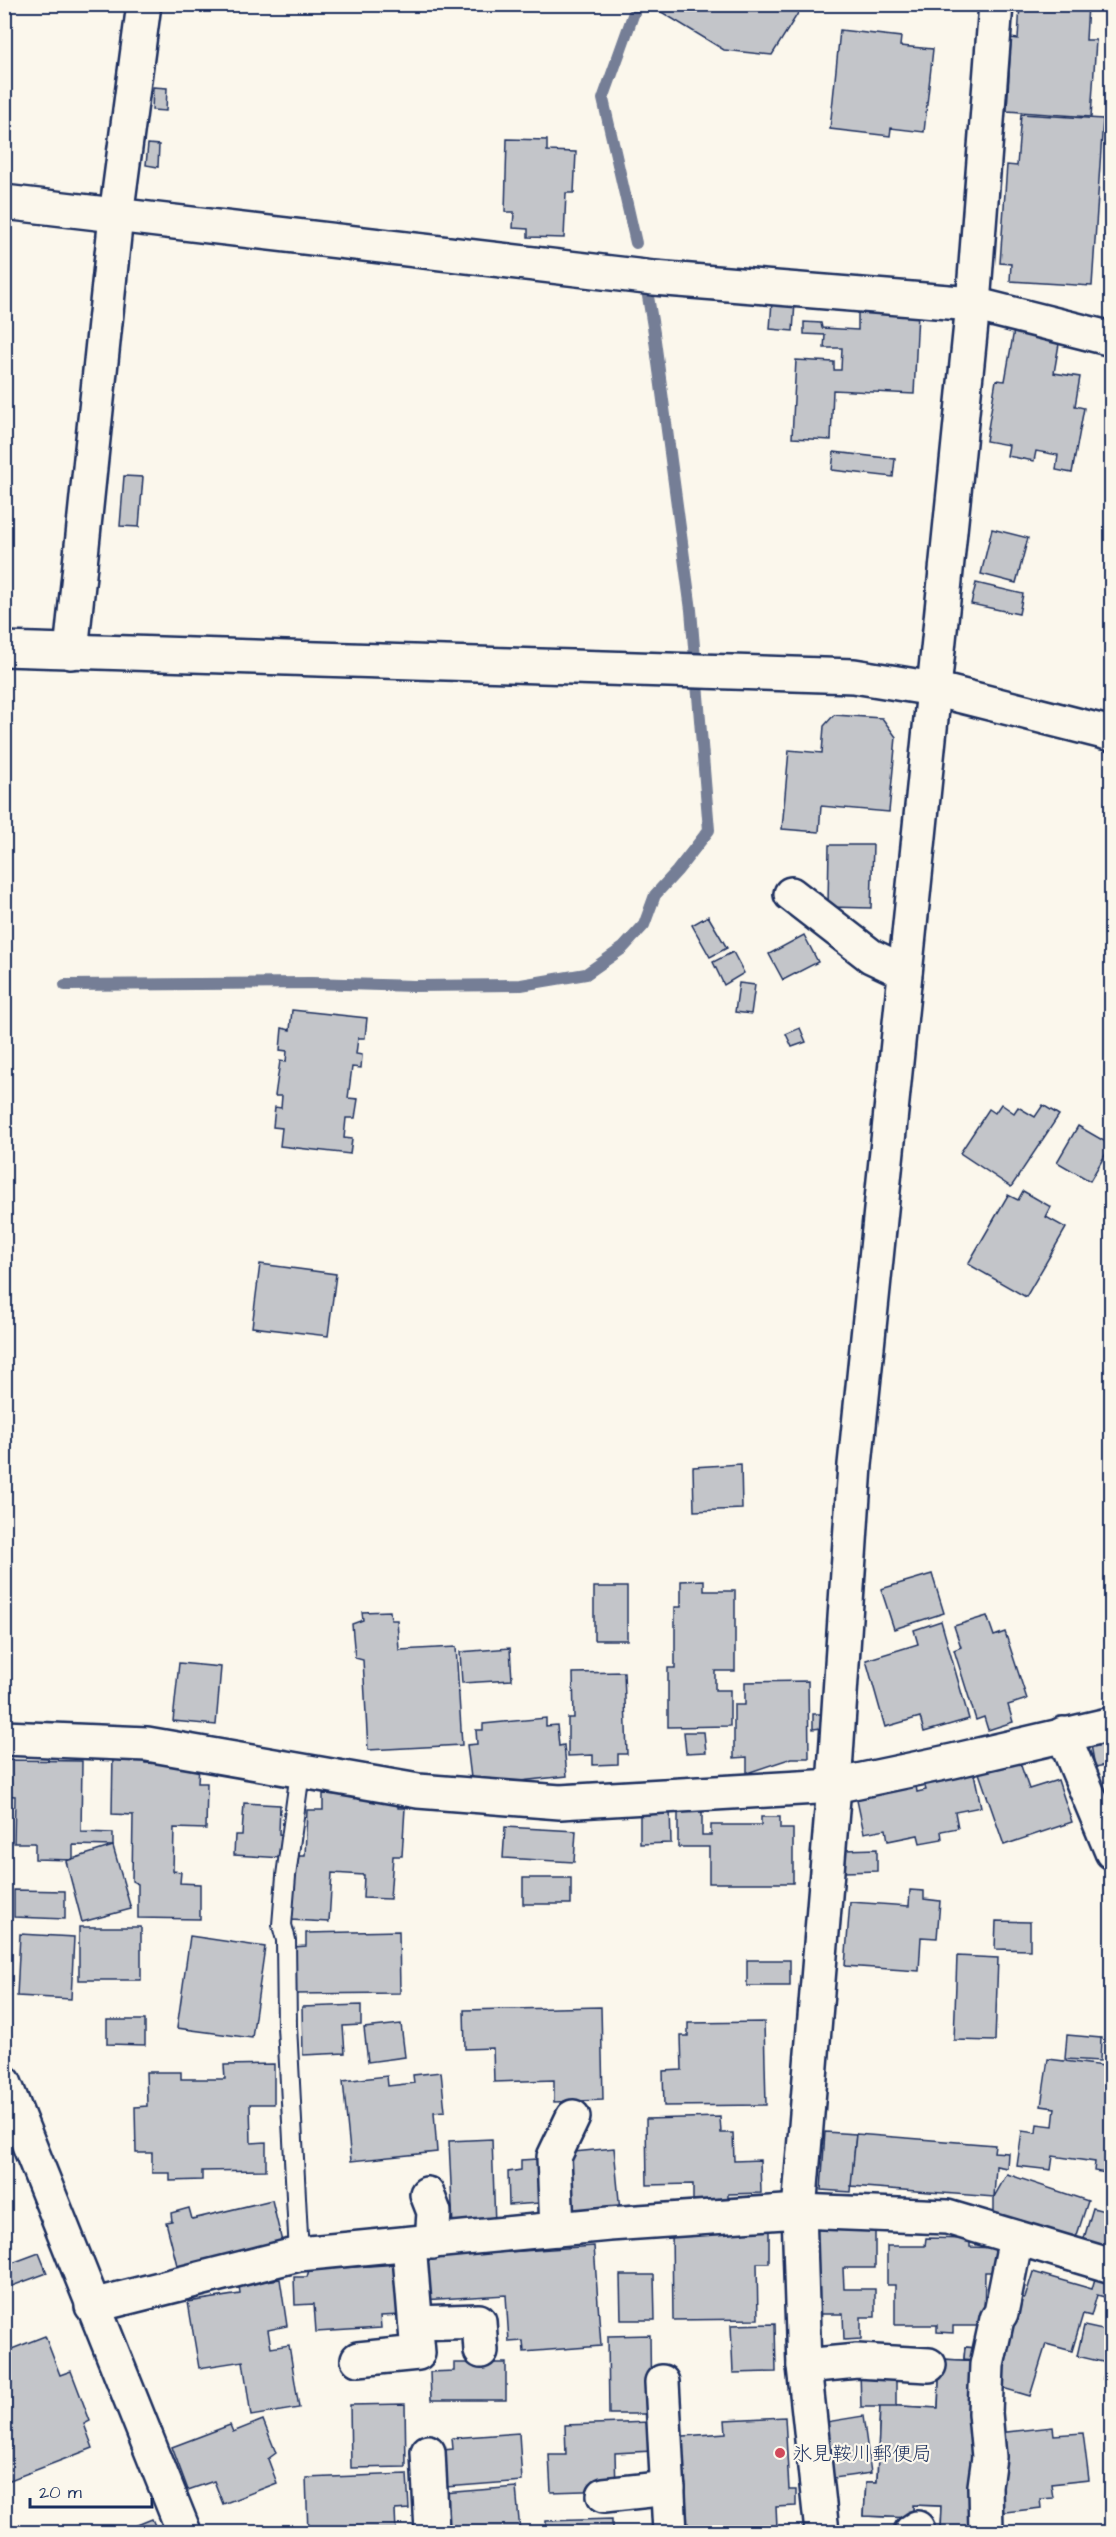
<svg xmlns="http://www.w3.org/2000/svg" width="1116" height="2537" font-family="'Architects Daughter','Klee One',sans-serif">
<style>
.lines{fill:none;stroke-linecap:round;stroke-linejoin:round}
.stream{stroke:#747e96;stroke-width:12}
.building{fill:#c3c5c9;stroke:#1b2f5e;stroke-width:1.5}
.service-casing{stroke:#1b2f5e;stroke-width:22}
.minor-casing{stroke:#1b2f5e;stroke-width:38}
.tertiary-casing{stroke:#1b2f5e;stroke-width:38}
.service{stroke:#fbf7ec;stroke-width:18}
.minor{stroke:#fbf7ec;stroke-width:33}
.tertiary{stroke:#fbf7ec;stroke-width:33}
.poi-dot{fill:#d1495b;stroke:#fbf7ec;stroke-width:2}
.labels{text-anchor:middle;stroke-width:4.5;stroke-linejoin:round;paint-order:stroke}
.poi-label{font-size:20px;fill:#1b2f5e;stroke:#fbf7ec;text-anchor:start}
</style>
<rect width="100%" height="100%" fill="#fbf7ec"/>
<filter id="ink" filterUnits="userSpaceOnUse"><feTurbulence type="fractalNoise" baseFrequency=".0167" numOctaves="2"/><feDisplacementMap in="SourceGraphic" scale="12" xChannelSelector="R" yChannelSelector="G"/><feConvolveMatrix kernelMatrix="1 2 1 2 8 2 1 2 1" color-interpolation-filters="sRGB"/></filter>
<g filter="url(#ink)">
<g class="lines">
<g class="stream">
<polyline points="636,243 603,99 637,4"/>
<polyline points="65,985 311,983 414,986 521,985 586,974 623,948 644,925 655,895 677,871 709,830 691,610 654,333 645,278"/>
</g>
</g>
<g class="building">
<polygon points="661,4 791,4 800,10 772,55 724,50 658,10"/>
<polygon points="1020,4 1088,4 1086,40 1096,40 1091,117 1007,111 1011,38 1018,39"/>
<polygon points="840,30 901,37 900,46 933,49 924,132 891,128 890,136 830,129"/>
<polygon points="153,87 167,88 166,111 152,110"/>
<polygon points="1021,114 1103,119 1092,286 1010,281 1011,264 1000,263 1007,165 1017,166"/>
<polygon points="507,139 547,140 547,151 576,152 574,193 566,193 564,238 528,237 528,229 513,228 514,212 505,212"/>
<polygon points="148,144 159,145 158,167 146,165"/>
<polygon points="772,301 795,303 793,331 770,329"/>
<polygon points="858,309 918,313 914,394 833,390 831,440 792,438 796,360 834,362 834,370 841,370 842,348 824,348 825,335 804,334 804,322 821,323 822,328 858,330"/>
<polygon points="1014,330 1060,338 1054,373 1080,377 1075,406 1084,408 1072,473 1056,470 1058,455 1036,451 1034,461 1007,456 1009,445 986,441 996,380 1005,381"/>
<polygon points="834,452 895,459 893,477 832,470"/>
<polygon points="124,476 143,477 139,527 120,526"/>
<polygon points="992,529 1028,538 1016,583 981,574"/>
<polygon points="976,583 1023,594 1019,614 971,604"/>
<polygon points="834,715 882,718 896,737 889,812 821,806 819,832 782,829 789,750 822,753 824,726"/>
<polygon points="829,845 873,845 871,908 828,907"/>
<polygon points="708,916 727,948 710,957 692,925"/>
<polygon points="804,935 818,962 783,980 769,954"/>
<polygon points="733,952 744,973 724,985 713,962"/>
<polygon points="739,983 755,985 751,1014 735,1012"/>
<polygon points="292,1010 367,1018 365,1038 358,1038 356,1054 362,1055 361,1068 352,1067 348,1098 358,1099 355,1118 346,1118 344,1138 352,1139 350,1154 280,1146 282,1128 273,1127 275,1107 281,1108 282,1096 275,1096 280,1061 286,1062 287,1051 280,1050 282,1028 290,1030"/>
<polygon points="800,1028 806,1042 792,1047 786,1034"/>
<polygon points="1001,1104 1014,1113 1018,1107 1035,1117 1043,1105 1059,1115 1011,1187 960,1153 989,1109 995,1113"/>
<polygon points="1078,1126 1111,1145 1090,1181 1057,1162"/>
<polygon points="1023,1191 1051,1207 1046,1217 1066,1228 1026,1297 968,1264 1008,1195 1018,1200"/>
<polygon points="260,1264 336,1274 328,1336 252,1327"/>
<polygon points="741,1464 742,1509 694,1511 693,1467"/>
<polygon points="932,1574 944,1613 894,1629 881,1589"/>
<polygon points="704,1580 704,1591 735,1591 735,1671 715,1671 715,1690 730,1690 730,1726 668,1727 668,1668 675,1668 675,1607 681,1607 681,1581"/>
<rect x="594" y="1587" width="33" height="53"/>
<polygon points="390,1611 391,1620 397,1620 399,1650 456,1647 462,1745 368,1750 363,1660 355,1658 352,1624 363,1620 362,1612"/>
<polygon points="987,1616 994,1636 1005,1632 1027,1699 1008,1705 1013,1722 988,1730 984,1717 976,1720 954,1650 961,1647 954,1626"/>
<polygon points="941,1621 969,1719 924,1732 920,1717 885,1727 866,1660 918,1644 914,1630"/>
<polygon points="510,1648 512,1680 462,1683 460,1652"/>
<polygon points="179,1663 221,1667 216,1725 173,1721"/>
<polygon points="624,1672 627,1754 618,1754 618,1764 593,1765 593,1755 568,1756 568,1718 574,1718 573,1673"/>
<polygon points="808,1681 809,1758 792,1758 747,1773 747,1757 734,1758 734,1705 745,1705 745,1682"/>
<polygon points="813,1714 822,1714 822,1728 813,1729"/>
<polygon points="546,1718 546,1726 557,1725 559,1746 564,1745 567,1776 472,1786 467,1745 477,1744 476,1730 483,1730 483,1724"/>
<polygon points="684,1732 704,1732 706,1752 686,1753"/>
<polygon points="1112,1735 1112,1764 1095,1767 1090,1739"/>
<polygon points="113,1753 146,1755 145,1763 199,1764 198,1783 207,1783 206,1829 174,1828 173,1871 181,1872 180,1883 200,1884 200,1919 138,1918 138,1884 132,1881 133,1815 112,1814"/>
<polygon points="1018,1757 1029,1789 1058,1780 1072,1822 1004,1845 978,1770"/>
<polygon points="4,1760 82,1761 81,1832 113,1833 113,1846 73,1845 73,1860 35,1859 35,1843 14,1843 15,1796 4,1795"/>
<polygon points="974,1773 981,1807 955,1812 958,1828 941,1831 942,1839 920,1843 918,1835 888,1841 886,1829 864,1833 855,1791 916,1785 917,1792 926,1790 924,1783"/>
<polygon points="323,1794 398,1798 398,1808 405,1808 402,1856 393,1856 390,1899 363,1898 364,1875 332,1873 329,1922 290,1920 293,1856 305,1856 307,1810 323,1810"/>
<polygon points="244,1803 280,1805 279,1834 285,1835 283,1858 234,1855 235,1835 242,1835"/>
<polygon points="640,1808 670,1808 671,1843 640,1844"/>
<polygon points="678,1810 702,1810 702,1835 711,1835 711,1825 761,1825 761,1817 780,1817 780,1829 793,1829 793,1883 709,1883 709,1847 678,1847"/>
<polygon points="505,1827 576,1831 574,1862 503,1858"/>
<polygon points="113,1846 131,1909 82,1922 66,1861"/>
<polygon points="877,1849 877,1871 845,1872 844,1850"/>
<rect x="523" y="1878" width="48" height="26"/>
<polygon points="14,1890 65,1891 65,1919 14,1917"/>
<polygon points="910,1890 924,1891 924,1899 940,1901 937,1938 921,1937 919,1971 845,1966 850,1902 909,1906"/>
<polygon points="996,1921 1030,1922 1030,1950 995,1949"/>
<rect x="79" y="1927" width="62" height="53"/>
<polygon points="399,1931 400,1993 294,1994 293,1947 306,1946 306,1933"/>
<polygon points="20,1934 74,1937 71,1999 17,1996"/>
<polygon points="190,1936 265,1947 252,2038 177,2028"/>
<polygon points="4,1943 9,1943 6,1973 4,1972"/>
<polygon points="957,1956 998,1958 995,2041 954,2040"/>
<rect x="747" y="1960" width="43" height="26"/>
<polygon points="361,2005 361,2025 343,2026 345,2053 303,2055 302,2007"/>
<polygon points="601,2007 603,2100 554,2102 554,2080 494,2082 493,2048 465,2049 464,2010"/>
<polygon points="107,2020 145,2020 145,2045 107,2044"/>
<polygon points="764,2022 766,2105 664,2106 663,2071 682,2070 681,2036 688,2036 688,2023"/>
<polygon points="401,2024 405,2057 368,2062 364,2028"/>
<polygon points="1067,2035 1101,2038 1100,2061 1065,2059"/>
<polygon points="1048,2059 1112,2067 1112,2174 1094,2171 1095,2162 1053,2156 1051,2170 1017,2166 1022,2131 1036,2133 1037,2124 1053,2126 1055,2108 1041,2106"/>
<polygon points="274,2064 274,2104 250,2104 251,2143 266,2142 266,2170 202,2171 202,2180 170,2181 170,2173 152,2173 152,2153 136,2153 135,2107 147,2106 146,2072 181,2072 181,2079 225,2079 224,2065"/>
<polygon points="441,2072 445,2111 434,2112 437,2152 351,2161 343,2081 387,2076 388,2086 414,2083 413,2075"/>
<polygon points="720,2117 721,2133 733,2133 734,2161 760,2160 761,2193 728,2194 728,2202 693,2203 693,2184 647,2185 646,2119"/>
<polygon points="825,2132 856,2134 851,2192 821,2190"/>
<polygon points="856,2134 995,2145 994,2152 1008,2153 1007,2168 996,2166 994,2197 851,2186"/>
<polygon points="492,2139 495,2225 453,2227 449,2141"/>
<polygon points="614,2148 620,2211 571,2216 564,2153"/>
<polygon points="537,2159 540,2203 509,2205 508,2172 521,2170 521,2160"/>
<polygon points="1007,2174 1088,2201 1075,2241 994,2215 994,2197"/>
<polygon points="272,2200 283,2246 180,2277 166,2222 172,2221 171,2213 189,2208 192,2219"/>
<polygon points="1093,2208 1112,2213 1112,2253 1082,2245"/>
<polygon points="875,2220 875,2268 843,2268 844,2289 875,2289 875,2317 861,2317 861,2339 844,2340 843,2314 811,2314 809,2221"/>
<polygon points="769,2227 769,2263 757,2263 758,2319 673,2320 672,2228"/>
<polygon points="926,2238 970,2239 970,2247 996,2248 996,2272 985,2272 984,2326 953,2326 953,2333 937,2332 937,2325 895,2325 895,2285 887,2285 887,2246 925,2246"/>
<polygon points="594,2246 601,2346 524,2352 523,2341 509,2342 506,2295 422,2300 420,2258"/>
<polygon points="39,2253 47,2273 4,2289 4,2266"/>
<polygon points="400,2264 402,2315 380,2316 381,2328 316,2332 314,2304 295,2305 294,2277 307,2277 309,2270"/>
<polygon points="1033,2272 1092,2289 1096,2275 1112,2279 1112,2299 1097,2295 1091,2316 1083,2314 1072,2351 1046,2344 1030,2396 989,2384 1015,2295 1025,2298"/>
<polygon points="620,2275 654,2275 655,2320 621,2320"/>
<polygon points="280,2279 287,2326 268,2330 271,2348 289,2345 299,2408 251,2416 243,2361 199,2368 188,2302 240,2294 239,2285"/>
<polygon points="775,2324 776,2372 733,2373 731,2325"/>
<polygon points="1084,2326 1112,2332 1112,2381 1103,2379 1107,2363 1077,2356"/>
<polygon points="650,2335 651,2414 609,2414 608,2336"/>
<polygon points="45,2336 60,2375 71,2371 90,2421 84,2424 93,2448 5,2482 4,2352"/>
<polygon points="965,2347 986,2349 984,2361 964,2359"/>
<polygon points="965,2347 986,2349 984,2361 964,2359"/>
<polygon points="940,2359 980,2361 980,2532 940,2531 941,2506 913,2505 913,2518 864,2516 866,2482 877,2482 880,2405 938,2408"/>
<polygon points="940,2359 980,2361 980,2532 940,2531 941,2506 913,2505 913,2518 864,2516 866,2482 877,2482 880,2405 938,2408"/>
<polygon points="454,2363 506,2363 506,2400 431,2400 430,2372 454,2371"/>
<polygon points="896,2369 896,2407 861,2407 860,2370"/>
<polygon points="405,2404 406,2467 351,2468 350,2405"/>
<polygon points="863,2416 871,2473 834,2478 826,2422"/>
<polygon points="785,2417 789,2490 796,2490 796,2506 776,2507 777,2527 722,2532 676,2532 670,2437 726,2433 725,2420"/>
<polygon points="263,2420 276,2453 268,2459 277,2483 223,2504 214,2481 188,2490 172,2447 230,2425 233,2432"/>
<polygon points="650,2422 652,2451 615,2453 616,2490 551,2492 549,2455 566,2455 565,2425"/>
<polygon points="1053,2427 1054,2435 1083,2433 1089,2480 1051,2484 1053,2498 1040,2499 1041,2508 997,2513 994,2484 1004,2482 998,2433"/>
<polygon points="519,2433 522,2481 446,2487 443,2450 453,2449 452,2438"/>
<polygon points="407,2474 409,2509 395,2510 396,2532 308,2532 306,2478"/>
<polygon points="516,2487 520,2532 447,2532 443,2493"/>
<polygon points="152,2519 158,2532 120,2532"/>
<polygon points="612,2519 612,2532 546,2532 546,2521"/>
</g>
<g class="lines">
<defs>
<polyline id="service" points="299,2254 287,2026 286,1940 282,1925 286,1876 300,1772"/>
<g id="minor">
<polyline points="4,202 654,278 973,304 1112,339"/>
<polyline points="71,652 116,216 144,4"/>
<polyline points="791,894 871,956 905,972"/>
<polyline points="1063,1734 1112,1852"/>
<polyline points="4,1738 147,1744 418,1791 560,1802 834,1786 953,1761 1112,1724"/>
<polyline points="427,2194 434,2212 432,2242"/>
<polyline points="557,2229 554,2157 573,2117"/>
<polyline points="92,2306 299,2254 609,2224 799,2211 947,2217 1112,2266"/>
<polyline points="416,2323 479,2321 481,2351"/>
<polyline points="358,2359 418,2353 409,2244"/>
<polyline points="804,2366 857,2361 929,2365"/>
<polyline points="662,2382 670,2532"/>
<polyline points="428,2452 432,2532"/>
<polyline points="604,2495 668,2488"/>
<polyline points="822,2532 804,2366 799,2211 834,1786 855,1465 934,689"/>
<polyline points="911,2532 917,2528"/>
<polyline points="986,2532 985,2486 989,2457 985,2413 987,2365 997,2319 1001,2313 1016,2238"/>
</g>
<g id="tertiary">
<polyline points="4,649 854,676 934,689 1112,734"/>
<polyline points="934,689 973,304 996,4"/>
<polyline points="4,2082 184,2532"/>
</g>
</defs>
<use href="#service" class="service-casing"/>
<use href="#minor" class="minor-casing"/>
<use href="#tertiary" class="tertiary-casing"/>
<use href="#service" class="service"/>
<use href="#minor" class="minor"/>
<use href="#tertiary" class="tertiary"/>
</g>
</g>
<circle class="poi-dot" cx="780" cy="2453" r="6"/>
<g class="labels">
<g class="poi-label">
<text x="792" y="2460">氷見鞍川郵便局</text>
</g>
</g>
<rect width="1116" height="2537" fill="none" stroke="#fbf7ec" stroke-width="24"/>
<rect x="12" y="12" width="1092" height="2513" fill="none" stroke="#1b2f5e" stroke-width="2" filter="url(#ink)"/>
<path d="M30 2498v9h122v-9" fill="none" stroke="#1b2f5e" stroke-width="3"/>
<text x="39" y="2498" font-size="18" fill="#1b2f5e" stroke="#fbf7ec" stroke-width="4.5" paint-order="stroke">20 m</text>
</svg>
